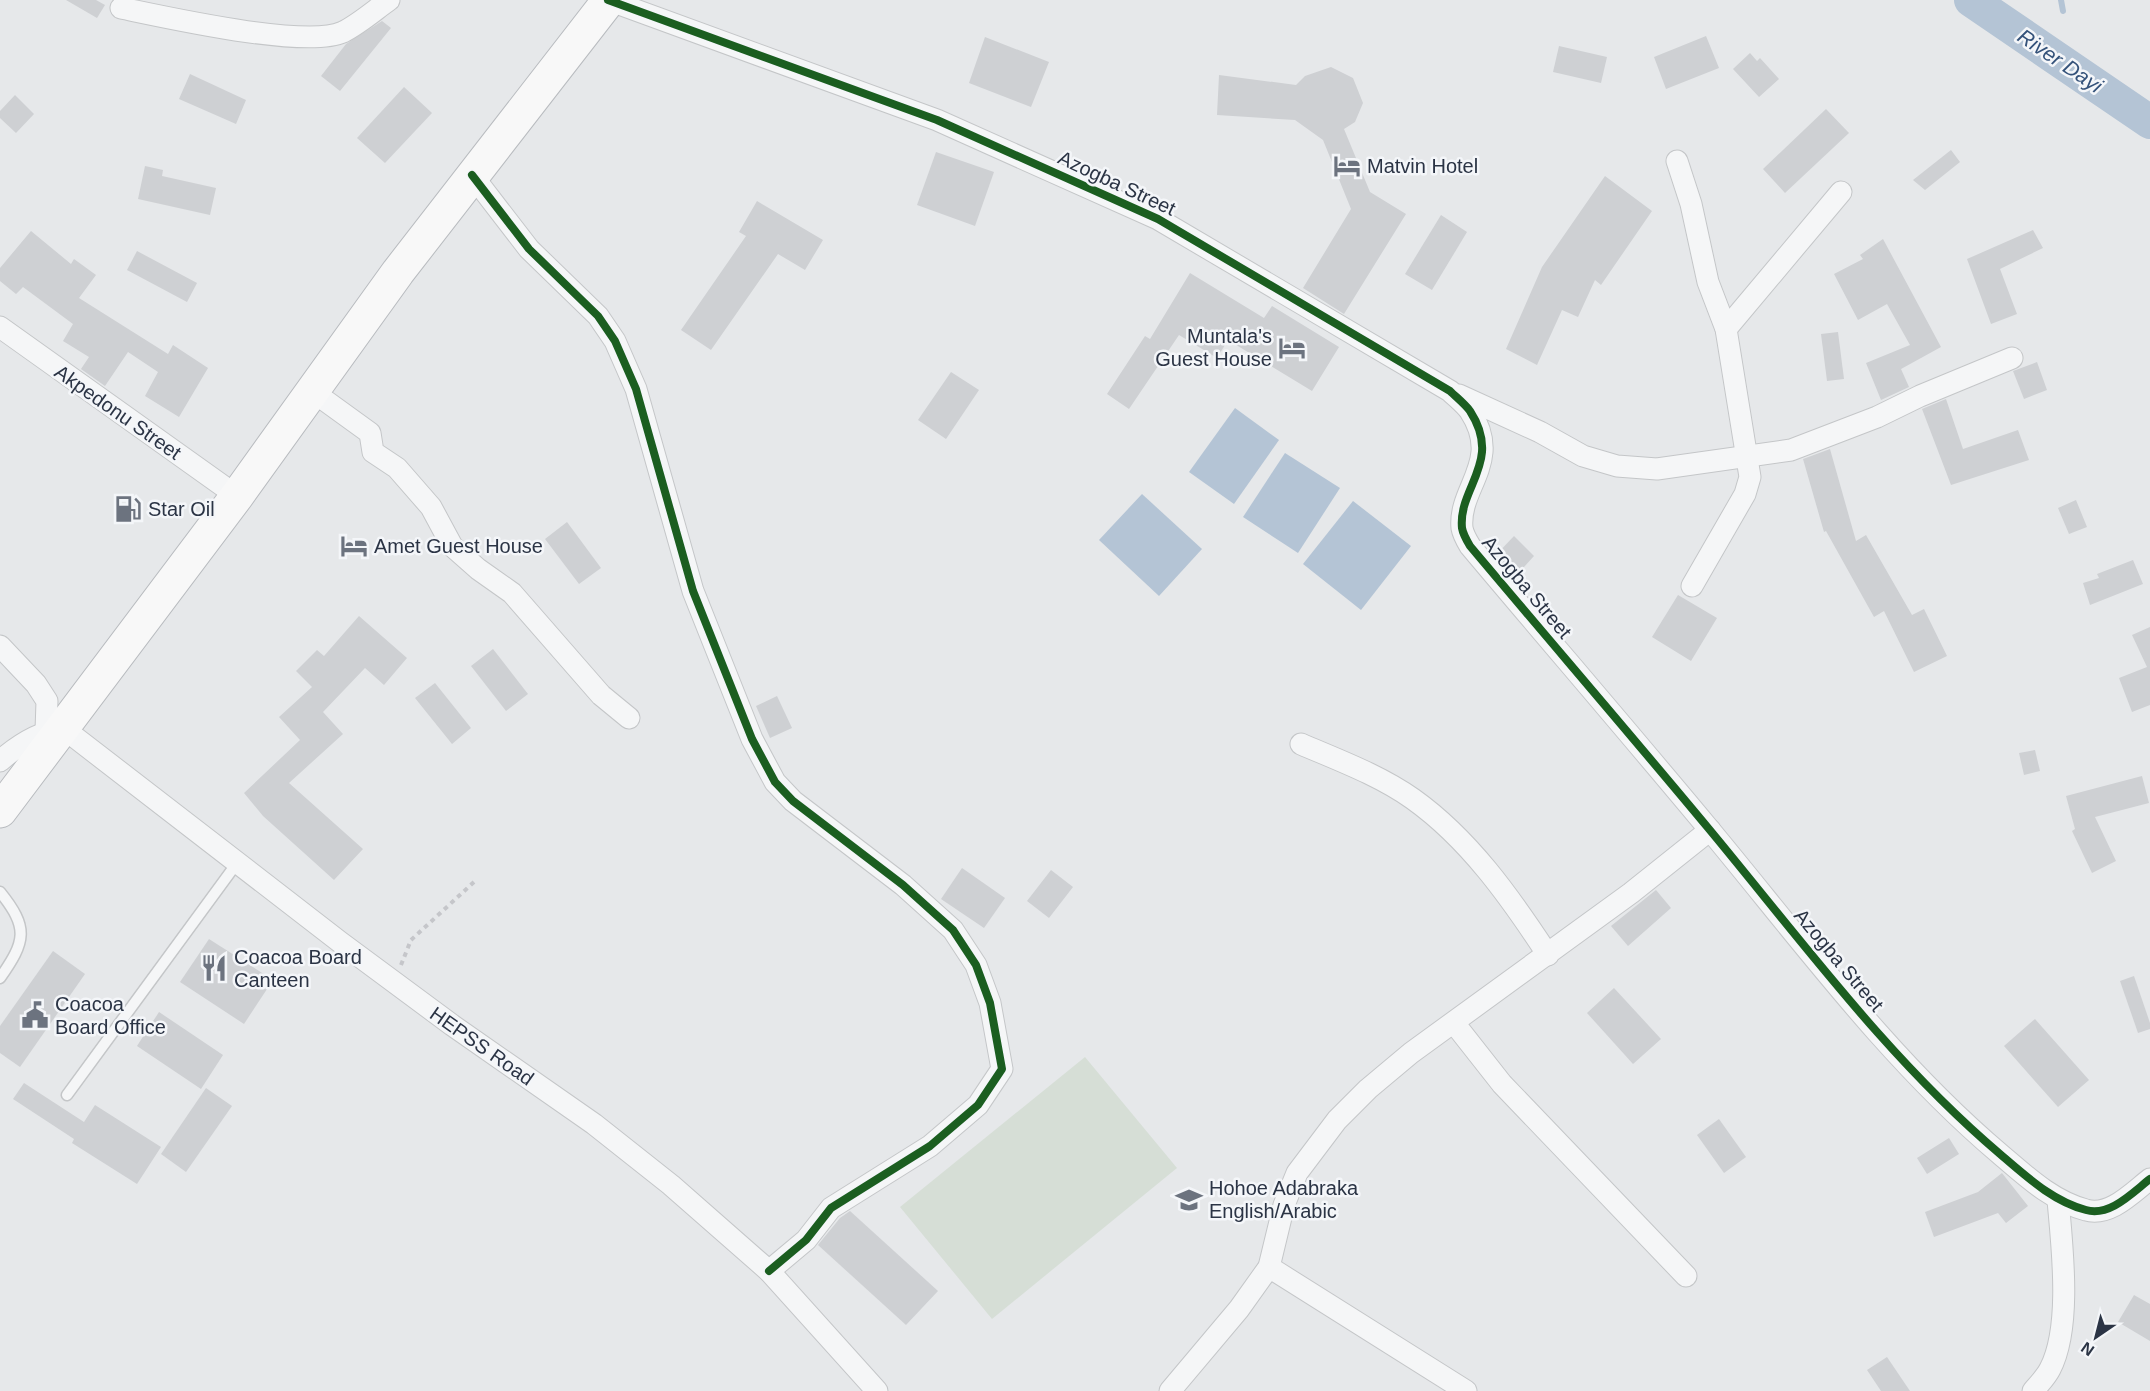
<svg xmlns="http://www.w3.org/2000/svg" width="2150" height="1391" font-family="Helvetica,sans-serif">
<style>
.green{fill:#d6ded6}
.water{fill:#b4c4d5}
.lines{fill:none;stroke-linecap:round;stroke-linejoin:round}
.stream{stroke:#b4c4d5;stroke-width:6}
.river{stroke:#b4c4d5;stroke-width:34}
.building{fill:#ced0d3}
.service-casing{stroke:#c4c6c8;stroke-width:13}
.minor-casing{stroke:#c4c6c8;stroke-width:23}
.trunk-casing{stroke:#b8bbbf;stroke-width:35}
.path{stroke:#c5c6ca;stroke-width:4;stroke-dasharray:4.5 4.5;stroke-linecap:butt}
.service{stroke:#f5f6f7;stroke-width:10}
.minor{stroke:#f5f6f7;stroke-width:21}
.trunk{stroke:#f8f8f8;stroke-width:33}
.cycleway-casing{stroke:#f4f6f9;stroke-width:11}
.cycleway{stroke:#1b5e20;stroke-width:8}
.labels{text-anchor:middle;stroke-width:5;stroke-linejoin:round;paint-order:stroke}
.poi-label{font-size:20px;fill:#2b3445;stroke:#f4f6f9;text-anchor:start}
.street-label{font-size:20px;fill:#2b3445;stroke:#f4f6f9}
.water-label{font-size:21px;font-style:italic;fill:#34527a;stroke:#f4f6f9}
</style>
<rect width="100%" height="100%" fill="#e6e8ea"/>
<polygon class="green" points="1085,1057 1177,1168 992,1319 900,1207"/>
<g class="water">
<polygon points="1235,408 1279,440 1234,504 1189,472"/>
<polygon points="1285,453 1340,488 1298,553 1243,517"/>
<polygon points="1142,494 1202,549 1159,596 1099,540"/>
<polygon points="1353,501 1411,546 1361,610 1303,564"/>
</g>
<g class="lines">
<polyline class="stream" points="2061,0 2063,11"/>
<polyline class="river" points="1971,0 2150,122"/>
</g>
<g class="building">
<polygon points="66,0 96,0 105,5 97,18"/>
<polygon points="382,21 391,28 340,91 321,76 346,44"/>
<polygon points="1706,36 1719,68 1666,89 1654,57"/>
<polygon points="985,37 1049,62 1031,107 969,83"/>
<polygon points="1559,46 1607,57 1601,83 1553,72"/>
<polygon points="1750,53 1757,61 1760,58 1779,79 1759,97 1733,69"/>
<polygon points="1331,67 1353,78 1363,103 1355,122 1344,129 1370,192 1406,214 1344,314 1303,288 1351,209 1323,140 1295,120 1217,115 1219,75 1296,85 1305,76"/>
<polygon points="190,74 246,100 236,124 179,99"/>
<polygon points="404,87 432,113 385,163 357,138"/>
<polygon points="15,95 34,114 16,133 0,118 0,111"/>
<polygon points="1826,109 1849,133 1785,193 1763,169"/>
<polygon points="1951,150 1960,162 1925,190 1913,180"/>
<polygon points="936,152 994,172 975,226 917,205"/>
<polygon points="145,166 163,170 162,176 216,188 210,215 138,199"/>
<polygon points="1605,176 1652,211 1601,285 1595,280 1578,317 1562,310 1537,365 1506,349 1542,267"/>
<polygon points="757,201 823,240 805,270 778,254 711,350 681,330 746,236 739,232"/>
<polygon points="1441,215 1467,232 1432,290 1405,274"/>
<polygon points="2033,230 2043,248 2000,269 2017,314 1991,324 1967,259"/>
<polygon points="31,231 71,264 74,259 96,275 79,298 168,354 173,345 208,368 179,417 145,396 158,372 128,352 105,386 81,369 89,357 63,341 73,324 23,287 16,294 0,281 0,268"/>
<polygon points="1883,239 1941,347 1901,369 1909,387 1881,400 1866,363 1910,345 1887,304 1858,320 1834,274 1863,259 1860,255"/>
<polygon points="137,251 197,283 187,302 127,270"/>
<polygon points="1190,273 1264,318 1272,306 1339,347 1312,391 1228,340 1217,358 1179,335 1129,409 1107,394 1145,336 1150,339"/>
<polygon points="1838,332 1844,379 1827,381 1821,334"/>
<polygon points="2037,362 2047,390 2024,399 2013,371"/>
<polygon points="951,372 979,390 946,439 918,420"/>
<polygon points="1946,399 1963,449 2018,430 2029,460 1951,485 1922,409"/>
<polygon points="1830,449 1856,541 1866,535 1912,615 1924,609 1947,656 1914,672 1884,611 1874,617 1826,531 1824,532 1803,459"/>
<polygon points="2076,500 2087,527 2069,534 2058,508"/>
<polygon points="567,522 601,568 579,584 545,539"/>
<polygon points="1514,536 1534,556 1515,577 1495,556"/>
<polygon points="2133,560 2143,584 2090,605 2083,583 2099,578 2097,574"/>
<polygon points="1678,595 1717,618 1691,661 1652,637"/>
<polygon points="359,616 407,658 384,685 365,668 323,712 343,734 289,783 363,849 334,880 263,816 244,793 300,740 279,717 312,687 296,671 317,650 324,656"/>
<polygon points="2150,627 2150,705 2132,712 2119,678 2147,667 2132,635"/>
<polygon points="493,649 528,694 506,711 471,666"/>
<polygon points="435,683 471,728 452,744 415,698"/>
<polygon points="777,696 792,728 770,738 756,706"/>
<polygon points="2035,750 2040,771 2024,775 2019,753"/>
<polygon points="2142,776 2149,803 2095,817 2116,861 2092,873 2072,831 2075,829 2066,796"/>
<polygon points="962,868 1005,898 984,928 941,899"/>
<polygon points="1051,870 1073,887 1049,918 1027,901"/>
<polygon points="1656,890 1671,908 1628,946 1611,926"/>
<polygon points="209,939 273,980 244,1024 180,982"/>
<polygon points="53,951 85,974 20,1067 0,1053 0,1026"/>
<polygon points="2134,976 2150,1023 2150,1029 2138,1033 2120,981"/>
<polygon points="1614,988 1661,1039 1633,1064 1587,1013"/>
<polygon points="159,1012 223,1055 201,1089 137,1046"/>
<polygon points="2035,1019 2089,1080 2058,1107 2004,1046"/>
<polygon points="24,1083 84,1122 95,1105 161,1147 137,1184 72,1143 74,1139 13,1099"/>
<polygon points="206,1088 232,1106 186,1172 161,1154"/>
<polygon points="1719,1119 1746,1157 1724,1173 1697,1135"/>
<polygon points="1949,1138 1959,1154 1927,1174 1917,1158"/>
<polygon points="2002,1173 2028,1206 2006,1223 1998,1213 1934,1237 1925,1212 1978,1192"/>
<polygon points="850,1211 938,1291 906,1325 818,1245 840,1218"/>
<polygon points="2134,1295 2150,1304 2150,1341 2118,1322"/>
<polygon points="1887,1357 1910,1391 1881,1391 1867,1370"/>
</g>
<g class="lines">
<defs>
<g id="service">
<path d="M0 892C29 928 26 941 0 978"/>
<polyline points="67,1095 237,863"/>
</g>
<g id="minor">
<path d="M608 0 937 120 1158 219 1450 391C1456 397 1465 404 1470 411 1503 462 1458 487 1462 528 1463 534 1467 541 1470 546 1549 640 1630 734 1709 829 1802 941 1889 1060 2000 1154 2026 1176 2052 1201 2086 1210 2110 1217 2133 1192 2150 1179"/>
<path d="M121 8C165 17 306 49 343 32 359 24 375 10 389 0"/>
<polyline points="1677,161 1691,204 1708,282 1726,329 1750,477 1745,494 1692,586"/>
<polyline points="472,175 529,249 598,316 615,341 636,389 693,591 752,739 775,782 793,801 903,885 953,930 976,965 990,1003 1002,1069 978,1105 930,1146 831,1208 806,1240 769,1271"/>
<polyline points="0,327 237,496"/>
<polyline points="1726,329 1841,192"/>
<polyline points="312,391 370,433 373,452 397,468 431,507 452,546 478,569 512,593 601,695 629,718"/>
<polyline points="1459,395 1540,432 1583,456 1617,466 1657,469 1791,450 1877,417 1920,396 2012,358"/>
<polyline points="0,646 36,684 47,701 46,731"/>
<path d="M1301 744C1338 760 1379 775 1413 799 1469 839 1510 897 1548 955"/>
<path d="M0 761C19 744 39 732 63 728L340 942 452 1025 594 1124 671 1185 769 1271 877 1391"/>
<polyline points="1454,1023 1502,1084 1686,1276"/>
<polyline points="1269,1267 1466,1391"/>
<polyline points="1170,1391 1239,1309 1269,1267 1284,1205 1297,1173 1337,1120 1368,1089 1411,1053 1631,893 1710,830"/>
<path d="M2033 1391C2039 1384 2046 1377 2050 1369 2072 1327 2062 1246 2058 1200"/>
</g>
<polyline id="trunk" points="0,811 237,496 398,272 609,0"/>
</defs>
<use href="#service" class="service-casing"/>
<use href="#minor" class="minor-casing"/>
<use href="#trunk" class="trunk-casing"/>
<polyline class="path" points="401,965 411,940 474,882"/>
<use href="#service" class="service"/>
<use href="#minor" class="minor"/>
<use href="#trunk" class="trunk"/>
<defs>
<g id="cycleway">
<path d="M608 0 937 120 1158 219 1450 391C1456 397 1465 404 1470 411 1503 462 1458 487 1462 528 1463 534 1467 541 1470 546 1549 640 1630 734 1709 829 1802 941 1889 1060 2000 1154 2026 1176 2052 1201 2086 1210 2110 1217 2133 1192 2150 1179"/>
<polyline points="472,175 529,249 598,316 615,341 636,389 693,591 752,739 775,782 793,801 903,885 953,930 976,965 990,1003 1002,1069 978,1105 930,1146 831,1208 806,1240 769,1271"/>
</g>
</defs>
<use href="#cycleway" class="cycleway-casing"/>
<use href="#cycleway" class="cycleway"/>
</g>
<defs>
<symbol id="hotel-bare" viewBox="-9 -9 18 18"><path d="M-6-4.5h1.5V1H6V5H4.5V3h-9V5H-6ZM-4 0a1.8 1.8 0 1 1 3.6 0ZM.5 0V-2.5h3Q6-2.5 6 0Z" fill="#6c737f" stroke="#f4f6f9" stroke-width="2.5" paint-order="stroke"/></symbol>
<symbol id="fuel-bare" viewBox="-9 -9 18 18"><path d="M-5.5-6h7V0h2V4h1.3V-2.5L3-4.5l.8-.8L6-3V5H2.5V1h-1V6h-7ZM-4.2-4.7v3.2H.2V-4.7Z" fill="#6c737f" stroke="#f4f6f9" stroke-width="2.5" paint-order="stroke"/></symbol>
<symbol id="restaurant-bare" viewBox="-9 -9 18 18"><path d="M-5-6h1v4h1v-4h1v4h1v-4h1v5L-1.5 .5V6h-2V.5L-5-1ZM5-6V6H3V1.5H1.5Q1.5-4 5-6Z" fill="#6c737f" stroke="#f4f6f9" stroke-width="2.5" paint-order="stroke"/></symbol>
<symbol id="civic-bare" viewBox="-9 -9 18 18"><path d="M-.6-6.5H3V-4.5H.6V-3L4-1V1h2V6H-6V1h2V-1L-.6-3ZM-1.2 2.5V6h2.4V2.5Z" fill="#6c737f" stroke="#f4f6f9" stroke-width="2.5" paint-order="stroke"/></symbol>
<symbol id="school-bare" viewBox="-9 -9 18 18"><path d="M0-5L7-2L0 1L-7-2ZM-4 1L0 2.5L4 1V4Q0 6-4 4Z" fill="#6c737f" stroke="#f4f6f9" stroke-width="2.5" paint-order="stroke"/></symbol>
</defs>
<g fill-rule="evenodd">
<use href="#hotel-bare" x="1328" y="147" width="38" height="38"/>
<use href="#hotel-bare" x="1273" y="329" width="38" height="38"/>
<use href="#fuel-bare" x="109" y="490" width="38" height="38"/>
<use href="#hotel-bare" x="335" y="527" width="38" height="38"/>
<use href="#restaurant-bare" x="195" y="949" width="38" height="38"/>
<use href="#civic-bare" x="16" y="996" width="38" height="38"/>
<use href="#school-bare" x="1170" y="1181" width="38" height="38"/>
</g>
<g class="labels">
<g class="poi-label">
<text x="1367" y="173">Matvin Hotel</text>
<text x="1272" y="343" text-anchor="end">Muntala's<tspan x="1272" dy="23">Guest House</tspan></text>
<text x="148" y="516">Star Oil</text>
<text x="374" y="553">Amet Guest House</text>
<text x="234" y="964">Coacoa Board<tspan x="234" dy="23">Canteen</tspan></text>
<text x="55" y="1011">Coacoa<tspan x="55" dy="23">Board Office</tspan></text>
<text x="1209" y="1195">Hohoe Adabraka<tspan x="1209" dy="23">English/Arabic</tspan></text>
</g>
<g class="street-label">
<text transform="translate(1117 183) rotate(25)" y="7">Azogba Street</text>
<text transform="translate(118 412) rotate(35)" y="7">Akpedonu Street</text>
<text transform="translate(1527 587) rotate(50)" y="7">Azogba Street</text>
<text transform="translate(1839 960) rotate(50)" y="7">Azogba Street</text>
<text transform="translate(482 1046) rotate(35)" y="7">HEPSS Road</text>
</g>
<g class="water-label">
<text transform="translate(2060 61) rotate(34)" y="7">River Dayi</text>
</g>
</g>
<g transform="translate(2096 1337) rotate(215)" stroke="#f4f6f9" stroke-width="4.5" paint-order="stroke">
<path d="M0-4.5L10 22L0 15L-10 22Z" fill="#2b3445"/>
<text y="-9" font-size="16" font-weight="bold" text-anchor="middle" fill="#2b3445">N</text>
</g>
</svg>
